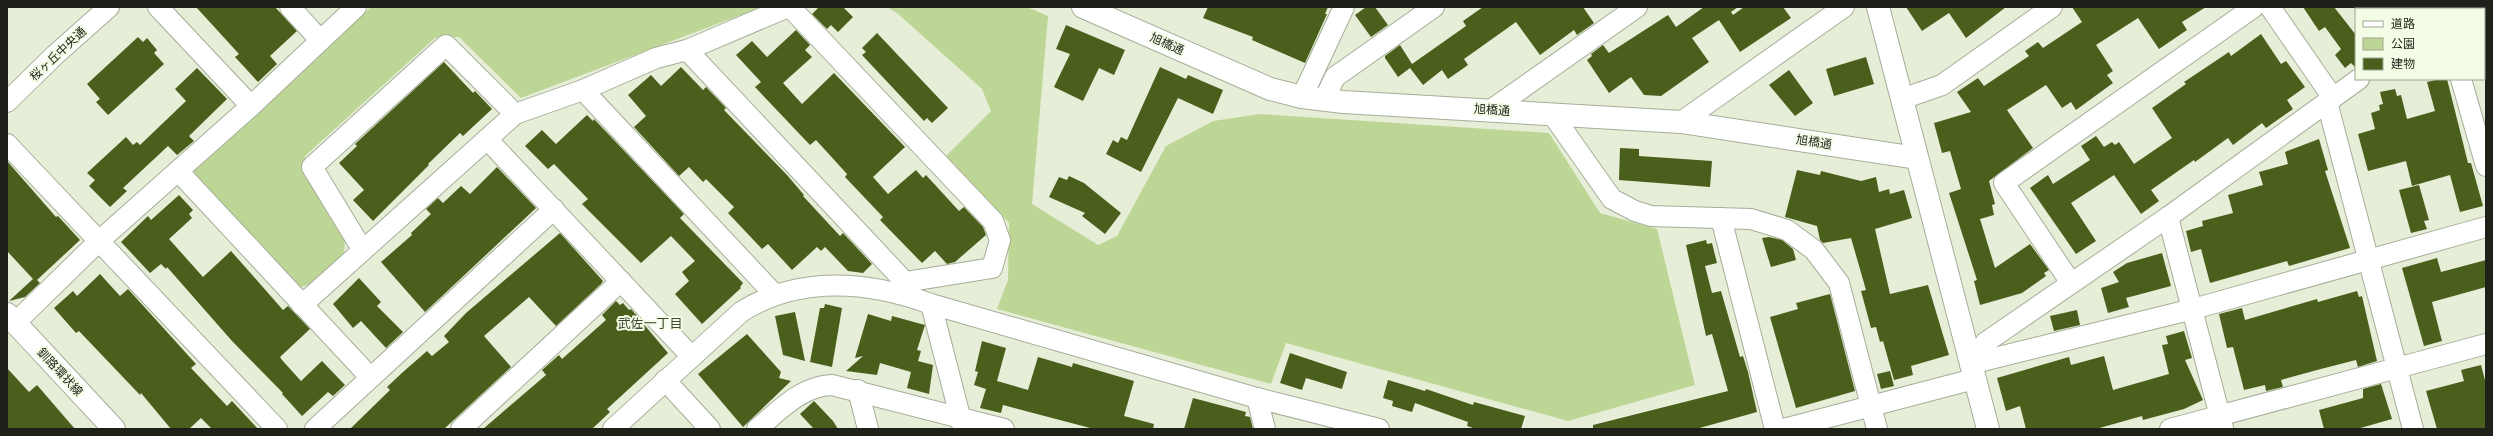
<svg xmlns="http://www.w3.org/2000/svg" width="2493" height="436" font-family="'Source Sans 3','Noto Sans JP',sans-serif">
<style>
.green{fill:#bed695}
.building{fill:#4b5f1d}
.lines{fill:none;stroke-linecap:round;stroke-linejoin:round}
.minor-casing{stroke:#a5ae99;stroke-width:22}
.tertiary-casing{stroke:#a5ae99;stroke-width:24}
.minor{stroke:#fff;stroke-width:20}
.tertiary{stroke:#fff;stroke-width:22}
.labels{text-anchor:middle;stroke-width:4;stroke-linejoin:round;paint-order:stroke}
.street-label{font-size:12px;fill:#1e2119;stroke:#f3fce5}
.neighbourhood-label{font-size:13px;fill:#424937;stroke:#f3fce5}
</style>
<rect width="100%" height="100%" fill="#e6eed8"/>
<g class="green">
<polygon points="371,7 762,7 521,98 459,37 435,38 305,156 304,171 345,239 344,254 310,284 299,288 190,173"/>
<polygon points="887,7 1027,7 1048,16 1032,204 1098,245 1117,236 1166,146 1213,121 1260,114 1549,133 1600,213 1657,229 1695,385 1568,421 1286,343 1271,384 997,309 1008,280 1009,223 945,157 991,111 982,89 897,13"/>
</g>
<g class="building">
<polygon points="196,7 275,7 297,31 270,56 277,64 258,82 235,57 239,54"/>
<polygon points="819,7 843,7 853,17 838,32 831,25 827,29 812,14"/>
<polygon points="1208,7 1328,7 1325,14 1327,14 1305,63 1252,40 1253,37 1203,18"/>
<polygon points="1366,7 1375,7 1388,25 1371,37 1355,15"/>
<polygon points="1483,7 1583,7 1594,23 1577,35 1574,30 1540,55 1516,22 1464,59 1468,65 1448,79 1442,70 1423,85 1410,68 1398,77 1385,58 1385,56 1400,45 1412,64 1466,26 1463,21"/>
<polygon points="1704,7 1738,7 1731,12 1733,15 1744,7 1783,7 1791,18 1740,52 1719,20 1692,38 1709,62 1661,96 1644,95 1631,77 1609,93 1587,60 1592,56 1591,54 1603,45 1609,53 1668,15 1676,27"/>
<polygon points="1906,7 2006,7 1966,38 1949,13 1922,31"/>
<polygon points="2072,7 2206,7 2182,22 2187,30 2159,49 2138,18 2096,45 2113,71 2107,75 2113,83 2076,110 2071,102 2062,108 2046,85 2007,110 2033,148 1989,181 1995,204 1992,205 1994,215 1980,219 1995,268 2030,244 2049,270 2044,273 2046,276 2022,293 1980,305 1974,281 1977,280 1949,193 1961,189 1950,151 1942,153 1934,123 1971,112 1957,92 1978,78 1984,86 2029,56 2025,51 2038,42 2043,48 2082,22"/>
<polygon points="2303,7 2334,7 2356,35 2356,68 2351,63 2345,68 2335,55 2341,49 2325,27 2319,31"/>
<polygon points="1066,25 1125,50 1114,75 1099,68 1083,101 1054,87 1070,54 1056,49"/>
<polygon points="796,30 810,45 805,50 812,57 783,83 802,104 834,73 905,147 873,177 888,194 916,170 923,178 926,175 959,211 964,207 983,227 986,235 955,262 947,264 935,251 922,263 880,220 883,217 845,177 847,174 816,140 810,145 755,87 761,82 736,55 752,41 767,57"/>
<polygon points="877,33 948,108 932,123 927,118 924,121 862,55 866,52 862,48"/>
<polygon points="2261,34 2281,64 2286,61 2305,87 2287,100 2293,109 2266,128 2262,123 2233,145 2228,138 2195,162 2194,160 2151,190 2159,201 2141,214 2114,175 2071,203 2096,241 2076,254 2030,188 2048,175 2053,184 2090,160 2081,146 2096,136 2104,147 2112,142 2115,145 2119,142 2134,164 2172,138 2152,108 2186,84 2184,82 2229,52 2231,56"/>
<polygon points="138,37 143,42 147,38 157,50 154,53 164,64 108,115 96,102 100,99 87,84"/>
<polygon points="1866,57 1874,84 1834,96 1826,69"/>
<polygon points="444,62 473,93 475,91 492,109 463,136 460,133 428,164 429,165 373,221 353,200 364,190 339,163 357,146 355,144"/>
<polygon points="681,67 703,90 706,87 726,108 724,110 787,175 804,195 803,196 840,236 843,233 872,264 863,273 848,271 825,247 821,251 817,247 792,270 768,244 762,249 728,213 734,207 706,179 703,182 689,167 679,176 634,127 646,116 628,95 651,75 661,86"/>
<polygon points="1160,67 1186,79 1188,75 1223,90 1213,114 1178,98 1141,172 1106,154 1113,140 1118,143 1121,137 1127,140"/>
<polygon points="197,68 227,99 189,136 194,141 177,155 168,146 123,188 127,191 110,207 89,186 95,180 87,173 126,137 133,145 137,142 140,145 186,101 175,89"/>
<polygon points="1789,70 1813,103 1795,116 1769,85"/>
<polygon points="2440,79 2447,79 2468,163 2471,163 2483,206 2460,212 2450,175 2412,186 2406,161 2368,171 2358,134 2375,129 2371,113 2380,110 2379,105 2383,104 2380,92 2395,89 2397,96 2401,95 2407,119 2435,111 2427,82"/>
<polygon points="587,115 593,121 594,119 684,214 680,218 743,283 740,287 741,288 702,324 675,294 689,281 682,272 695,261 671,236 641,263 582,204 588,199 554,164 548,169 525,146 542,130 556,144"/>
<polygon points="2319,139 2328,170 2325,171 2350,248 2289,266 2287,261 2210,283 2201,249 2191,252 2186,231 2203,226 2202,221 2233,213 2228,195 2263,185 2259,172 2288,164 2285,152"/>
<polygon points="1620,148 1639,149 1639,156 1712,161 1710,187 1619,180"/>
<polygon points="7,161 56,217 58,216 80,240 37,280 40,283 25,297 9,301 33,279 7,251"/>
<polygon points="497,167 536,208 425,312 381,262 412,235 411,233 431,214 426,209 438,198 443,203 461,186 470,194"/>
<polygon points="1797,170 1820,175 1821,171 1861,181 1876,177 1879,192 1889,189 1890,194 1904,190 1912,218 1875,229 1890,294 1928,285 1949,355 1911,366 1913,375 1894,380 1883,341 1880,342 1876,327 1871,328 1861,291 1866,290 1851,238 1823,243 1820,240 1817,226 1785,217"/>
<polygon points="1069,176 1084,183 1121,213 1105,234 1082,216 1085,213 1049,197 1059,177 1067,180"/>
<polygon points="2419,185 2429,220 2424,221 2427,229 2411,233 2399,190"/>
<polygon points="179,195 193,210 189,214 192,218 169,239 203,277 231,251 283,310 288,306 310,329 280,357 282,360 301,381 322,361 345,385 333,396 328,392 302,416 282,394 283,393 232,341 167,267 166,269 161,264 150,273 121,242 148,216 151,220"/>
<polygon points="560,233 603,281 601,284 556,326 529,297 484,336 511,367 444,429 350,429 390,390 387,387 403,372 427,351 432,356 449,342 444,336 466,313"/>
<polygon points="1769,237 1782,240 1793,249 1796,260 1771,267 1762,238"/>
<polygon points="1706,240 1707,244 1712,243 1717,263 1705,266 1712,293 1721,291 1740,357 1743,356 1748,372 1757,412 1696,429 1593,429 1593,425 1728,391 1712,334 1706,336 1686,245"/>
<polygon points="2162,253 2171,286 2126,298 2129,307 2108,313 2101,288 2119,282 2113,272 2127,263"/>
<polygon points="2437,258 2441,272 2486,260 2486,287 2432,302 2442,341 2424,346 2402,268"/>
<polygon points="100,274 120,296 128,289 196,364 191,368 227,406 232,401 258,429 212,429 201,418 189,429 171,429 141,393 140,395 79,331 76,333 54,308 73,291 77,296"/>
<polygon points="359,278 381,302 377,306 403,332 386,348 361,321 353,328 333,304"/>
<polygon points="2357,291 2359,297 2362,296 2377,361 2358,367 2356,360 2317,370 2281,380 2283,387 2266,391 2265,385 2244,390 2233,347 2227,348 2219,314 2242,308 2245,320 2317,299 2318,302"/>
<polygon points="1830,294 1855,391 1796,408 1770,317 1798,309 1796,303"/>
<polygon points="616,301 620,305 623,303 629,310 631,309 668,353 607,409 610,412 592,429 483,429 546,375 542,370 559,355 562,359 606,320 602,315"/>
<polygon points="825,304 842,308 832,367 810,362 820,308 824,308"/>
<polygon points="2077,310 2080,325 2054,331 2050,316"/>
<polygon points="795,312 805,361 783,355 775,316"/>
<polygon points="868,314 891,321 892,316 925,325 917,350 921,351 918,361 933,365 929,394 907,388 911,372 880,363 877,375 846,371 863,356 855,358"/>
<polygon points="2184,331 2192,358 2185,360 2203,400 2184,409 2143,420 2142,416 2096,429 2026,429 2020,406 2006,411 1997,378 2069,357 2071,365 2104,356 2113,390 2169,374 2162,345 2168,344 2166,336"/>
<polygon points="747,334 781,372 779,378 791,381 743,427 698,374"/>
<polygon points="982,341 1006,348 997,381 1028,390 1038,357 1072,367 1073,363 1134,381 1124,416 1154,424 1153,429 1094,429 1003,405 1001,413 980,408 986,389 974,385 978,372 975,371"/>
<polygon points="1290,353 1347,372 1342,389 1306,378 1302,390 1280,383"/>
<polygon points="2481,365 2486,384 2486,429 2437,429 2426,391 2464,381 2461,370"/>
<polygon points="7,368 29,392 37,385 75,429 7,429"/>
<polygon points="1890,371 1894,386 1881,389 1877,374"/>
<polygon points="1388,380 1425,391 1426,389 1473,405 1474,402 1525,416 1521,429 1476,429 1467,426 1468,422 1415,403 1412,412 1392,406 1393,401 1383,398"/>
<polygon points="2381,384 2392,419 2357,429 2324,429 2319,410 2363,398 2363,389"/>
<polygon points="1193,398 1246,412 1245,416 1250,417 1253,429 1184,429"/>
<polygon points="814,401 833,421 838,429 814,429 800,414"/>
</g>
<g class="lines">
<defs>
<g id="minor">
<polyline points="158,7 251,106"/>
<polyline points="290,7 320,40"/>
<polyline points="790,7 993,221 1000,240 992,268 905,282 899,292"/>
<polyline points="2270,7 2333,98"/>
<polyline points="2457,9 2460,7"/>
<polyline points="687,50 905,282"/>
<polyline points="2461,79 2486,166"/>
<polyline points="583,90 775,295"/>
<polyline points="1302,97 1344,7"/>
<polyline points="1902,99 1942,85 2052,7"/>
<polyline points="1324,100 1335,77 1434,7"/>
<polyline points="7,102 55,55 109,7"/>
<polyline points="2327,102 2413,429"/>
<polyline points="1491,110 1637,7"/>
<polyline points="1552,114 1612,199 1635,211 1651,216 1751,219 1787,230 1814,250 1839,283 1877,429"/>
<polyline points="1681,122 1844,7"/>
<polyline points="487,139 691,356"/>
<polyline points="7,144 277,429"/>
<polyline points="178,171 370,377"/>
<polyline points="2168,217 2223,428"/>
<polyline points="1721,218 1775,429"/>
<polyline points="362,249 312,167 446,45 515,114 583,90 656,58 687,50 788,7"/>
<polyline points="2071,283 2004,183 2254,7"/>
<polyline points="931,304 963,428"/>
<polyline points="302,305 515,114"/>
<polyline points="15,323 99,241 251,106 356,7"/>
<polyline points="1970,364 2193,309 2486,227"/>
<polyline points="1970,364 1986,342 2168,217 2359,79"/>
<polyline points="665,380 710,429"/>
<polyline points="858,390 868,429"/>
<polyline points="1257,398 1265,429"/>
<polyline points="315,429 554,209"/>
<polyline points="461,429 621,281"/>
<path d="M613 429 741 312C799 275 869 281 931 304L1257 398 1379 429"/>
<path d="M757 429C780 410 801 386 832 385L1004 429"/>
<polyline points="1784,429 1974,379"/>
<polyline points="2170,429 2486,344"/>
</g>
<g id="tertiary">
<polyline points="1083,7 1270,89 1302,97 1343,102 1681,122 1917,158"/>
<polyline points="1878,7 1988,429"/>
<polyline points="7,314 114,429"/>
</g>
</defs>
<use href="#minor" class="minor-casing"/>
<use href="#tertiary" class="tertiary-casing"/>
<use href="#minor" class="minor"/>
<use href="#tertiary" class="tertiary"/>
</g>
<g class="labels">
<g class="street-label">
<text transform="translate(1167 44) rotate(24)" y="4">旭橋通</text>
<text transform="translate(58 54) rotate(-43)" y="4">桜ヶ丘中央通</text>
<text transform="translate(1492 110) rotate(4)" y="4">旭橋通</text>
<text transform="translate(1814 142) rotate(9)" y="4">旭橋通</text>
<text transform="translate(60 372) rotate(47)" y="4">釧路環状線</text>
</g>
<g class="neighbourhood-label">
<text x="650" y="328">武佐一丁目</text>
</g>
</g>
<rect width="2493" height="436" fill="none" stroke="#1e2119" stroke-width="16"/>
<rect x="2355" y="8" width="130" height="72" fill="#f3fce5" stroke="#9ea493"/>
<rect x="2363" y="21" width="20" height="6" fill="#ffffff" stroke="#9ea493"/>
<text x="2391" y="28" font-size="12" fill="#1e2119">道路</text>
<rect x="2363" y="38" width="20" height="12" fill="#bed695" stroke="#9ea493"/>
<text x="2391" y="48" font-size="12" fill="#1e2119">公園</text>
<rect x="2363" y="58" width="20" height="12" fill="#4b5f1d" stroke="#9ea493"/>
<text x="2391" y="68" font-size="12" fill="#1e2119">建物</text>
</svg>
